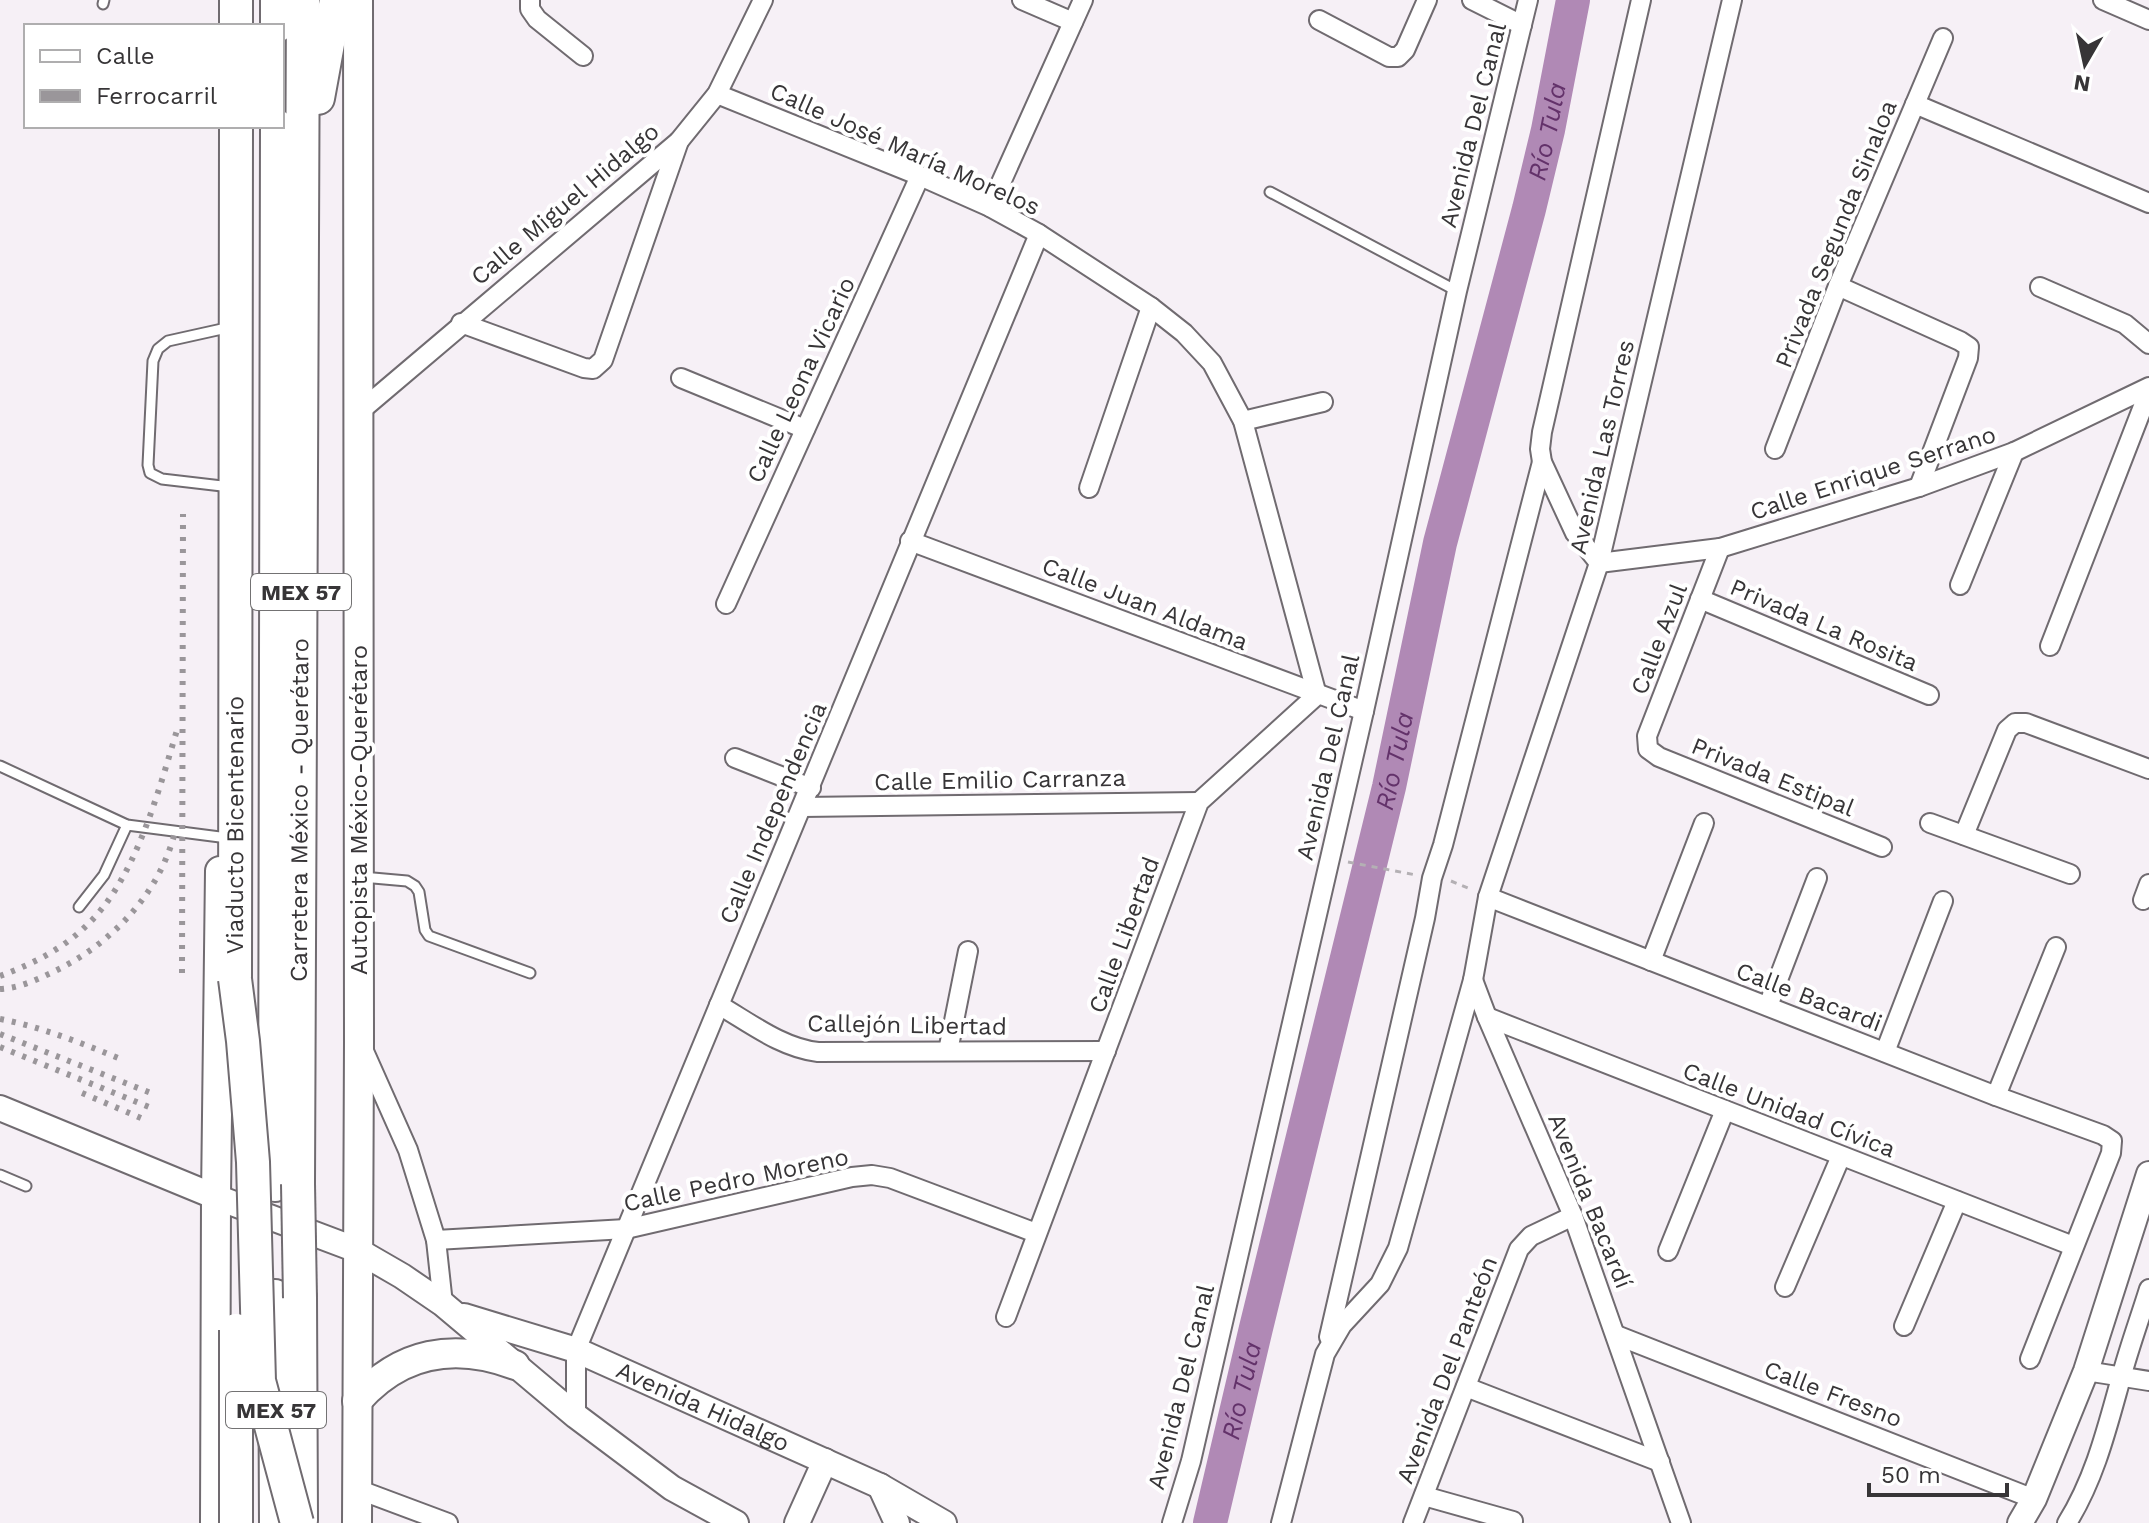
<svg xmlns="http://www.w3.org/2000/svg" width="2149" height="1523" font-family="'Work Sans',sans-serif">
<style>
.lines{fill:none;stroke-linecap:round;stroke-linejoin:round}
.river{stroke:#b089b5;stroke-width:34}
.lane-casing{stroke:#706b70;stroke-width:13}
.street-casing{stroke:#706b70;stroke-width:22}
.secondary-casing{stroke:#706b70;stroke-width:28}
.primary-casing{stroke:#706b70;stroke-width:32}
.highway-casing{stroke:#706b70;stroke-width:36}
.path{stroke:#b4b0b4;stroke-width:3;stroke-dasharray:6 6;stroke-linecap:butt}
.lane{stroke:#fff;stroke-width:9}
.street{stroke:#fff;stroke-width:18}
.secondary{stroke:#fff;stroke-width:24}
.primary{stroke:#fff;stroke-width:28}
.highway{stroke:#fff;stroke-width:32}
.rail{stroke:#9a969a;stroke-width:6;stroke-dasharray:4 8;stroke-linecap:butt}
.highway-bridge-casing{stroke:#706b70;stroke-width:36;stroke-linecap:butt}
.highway-bridge{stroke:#fff;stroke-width:32}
.labels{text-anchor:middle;stroke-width:8;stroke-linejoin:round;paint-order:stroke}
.shield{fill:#fff;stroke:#737273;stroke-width:2}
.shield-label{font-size:22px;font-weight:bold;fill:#373537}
.street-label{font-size:24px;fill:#373537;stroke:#fff}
.water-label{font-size:26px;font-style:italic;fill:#63326a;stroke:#fff}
</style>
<rect width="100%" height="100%" fill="#f6f0f6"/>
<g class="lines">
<path class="river" id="s1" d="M1210 1523 1256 1328 1389 787 1440 543 1529 209 1548 130 1573 0"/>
<defs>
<g id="lane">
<polyline points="103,4 104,0"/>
<polyline points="1270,192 1457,291"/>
<polyline points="222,486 162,479 150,473 148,465 153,361 158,349 168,341 222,329"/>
<polyline points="0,766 127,825 220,837"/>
<polyline points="362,877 407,881 415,886 419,892 425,930 429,936 530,973"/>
<polyline points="79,907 104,875 127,825"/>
<polyline points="0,1175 26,1186"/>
</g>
<g id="street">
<polyline points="530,0 530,9 537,19 583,56"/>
<polyline points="1022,0 1073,22"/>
<polyline points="1472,0 1522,25"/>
<polyline points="1641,0 1542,432 1540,449 1542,462 1575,533 1599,563 1720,548 1919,487 2014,452 2149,387"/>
<polyline points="2103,0 2149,20"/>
<polyline points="1319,20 1389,57 1398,57 1405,50 1427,0"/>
<polyline points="717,94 920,176 990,207 1039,234 1151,307 1184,333 1212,363 1243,421 1317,695 1199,802 1006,1317"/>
<polyline points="1915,104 2149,203"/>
<polyline points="990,207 1083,0"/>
<polyline points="1838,286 1960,341 1969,347 1968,358 1919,487"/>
<polyline points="2040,287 2125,324 2149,344"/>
<polyline points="461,323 584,368 593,369 603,360 679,141"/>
<polyline points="681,378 805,429"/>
<polyline points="358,413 679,141 717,94 763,0"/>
<polyline points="1243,421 1323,402"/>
<polyline points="1775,449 1838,286 1943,38"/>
<polyline points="1089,488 1151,307"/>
<polyline points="910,541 1364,711"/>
<polyline points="1720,548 1647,736 1648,749 1659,757 1882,847"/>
<polyline points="1960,585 2014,452"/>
<polyline points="1700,599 1929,695"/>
<polyline points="726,604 920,176"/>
<polyline points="2050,646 2149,391"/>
<polyline points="735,758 811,788"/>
<polyline points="802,807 1199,802"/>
<polyline points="1930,823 2070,874"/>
<polyline points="1964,835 2007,730 2015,723 2026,723 2149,769"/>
<polyline points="1488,897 1996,1096 2103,1135 2112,1141 2111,1153 2030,1359"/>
<polyline points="2143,900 2149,884"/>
<polyline points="1651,961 1704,823"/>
<polyline points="1473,980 1487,1017 1573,1216 1681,1523"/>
<path d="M719 1005C750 1023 782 1048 818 1052L1106 1051"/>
<polyline points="1768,1006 1817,878"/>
<polyline points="1487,1017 2073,1246"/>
<polyline points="363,1049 408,1150 436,1240 443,1304"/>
<polyline points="948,1051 968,951"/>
<polyline points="1885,1052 1943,901"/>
<polyline points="1996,1096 2056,947"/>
<polyline points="436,1240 626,1229 852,1177 872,1175 890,1178 1036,1233"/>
<polyline points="1668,1251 1725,1110"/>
<polyline points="1785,1287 1841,1156"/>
<polyline points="1904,1326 1957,1201"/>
<polyline points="1616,1335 2034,1499"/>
<polyline points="1329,1337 1425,918 1432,878 1443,845 1542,462"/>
<polyline points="2086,1371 2149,1381"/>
<polyline points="1466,1387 1660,1462"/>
<polyline points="576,1416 576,1350 1039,234"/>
<polyline points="357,1489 448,1523"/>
<polyline points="1424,1496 1513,1521"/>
<polyline points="1172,1523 1191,1461 1364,711 1457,291 1528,0"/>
<polyline points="1281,1523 1325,1354 1342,1325 1380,1284 1398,1248 1473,980 1488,897 1599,563 1732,0"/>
<polyline points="1413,1523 1519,1249 1531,1236 1573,1216"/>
<path d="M2067 1523C2095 1478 2107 1428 2121 1378 2129 1348 2140 1318 2149 1289"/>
</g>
<g id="secondary">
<polyline points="0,1108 216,1197 357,1250 402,1276 443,1304 576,1416 672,1488 736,1523"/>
<path id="s2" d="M464 1316 576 1350 880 1486 944 1523"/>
<polyline points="880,1486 897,1523"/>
<polyline points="797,1523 825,1461"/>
<polyline points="2020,1523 2034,1499 2086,1371 2149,1174"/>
</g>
<g id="primary">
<path d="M357 1401C400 1352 454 1342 515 1365"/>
<polyline points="215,1523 216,1197 220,871"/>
<polyline points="357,1523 359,1041 358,0"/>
</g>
<g id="highway">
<polyline points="236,26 236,0"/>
<polyline points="277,26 277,0"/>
<polyline points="318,98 336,0"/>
<path id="s3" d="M235 979 236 126"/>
<path id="s4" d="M298 1184 303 0"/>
<polyline points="275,1185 277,126"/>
<polyline points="275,1296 276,1523"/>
<polyline points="300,1298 301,1520"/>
</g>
</defs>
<use href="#lane" class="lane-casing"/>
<use href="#street" class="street-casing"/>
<use href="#secondary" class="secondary-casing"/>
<use href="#primary" class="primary-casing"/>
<use href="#highway" class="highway-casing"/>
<g class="path">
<polyline points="1348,862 1416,875"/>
<polyline points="1451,881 1473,890"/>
</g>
<use href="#lane" class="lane"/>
<use href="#street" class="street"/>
<use href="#secondary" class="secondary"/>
<use href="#primary" class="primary"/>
<use href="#highway" class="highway"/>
<g class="rail">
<polyline points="182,973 183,514"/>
<path d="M0 976C30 965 61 950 85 927 136 880 158 792 178 727"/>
<path d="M0 989C19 988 36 980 53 972 110 945 159 895 175 832"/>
<path d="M0 1019C41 1027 79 1042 118 1058"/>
<polyline points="0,1034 156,1095"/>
<polyline points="0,1047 154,1109"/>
<polyline points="82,1093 148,1121"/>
</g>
<defs>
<g id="highway-bridge">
<polyline points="235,979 243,1041 253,1162 259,1381 297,1523"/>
<polyline points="298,1184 300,1298"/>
<polyline points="236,1330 236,1523"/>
</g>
</defs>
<use href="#highway-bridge" class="highway-bridge-casing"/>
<use href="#highway-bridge" class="highway-bridge"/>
</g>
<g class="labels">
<g class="shield">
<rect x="251" y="574" width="100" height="36" rx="6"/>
<rect x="226" y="1392" width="100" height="36" rx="6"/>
</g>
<g class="shield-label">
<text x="301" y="600">MEX 57</text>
<text x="276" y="1418">MEX 57</text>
</g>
<g class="street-label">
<text transform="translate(1473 125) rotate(-76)" y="8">Avenida Del Canal</text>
<text transform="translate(905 149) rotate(24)" y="8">Calle José María Morelos</text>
<text transform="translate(565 204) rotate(-40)" y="8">Calle Miguel Hidalgo</text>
<text transform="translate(1836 234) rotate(-68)" y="8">Privada Segunda Sinaloa</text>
<text transform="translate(801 380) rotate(-65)" y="8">Calle Leona Vicario</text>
<text transform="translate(1602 447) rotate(-77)" y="8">Avenida Las Torres</text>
<text transform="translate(1873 473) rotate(-18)" y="8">Calle Enrique Serrano</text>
<text transform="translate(1145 604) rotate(21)" y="8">Calle Juan Aldama</text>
<text transform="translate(1824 625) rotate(23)" y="8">Privada La Rosita</text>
<text transform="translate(1659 639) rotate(-69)" y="8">Calle Azul</text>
<text transform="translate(1328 757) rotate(-77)" y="8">Avenida Del Canal</text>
<text transform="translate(1773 777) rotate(22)" y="8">Privada Estipal</text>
<text transform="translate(1000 780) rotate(-1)" y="8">Calle Emilio Carranza</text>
<text dy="8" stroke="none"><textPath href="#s4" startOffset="374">Carretera México - Querétaro</textPath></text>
<text transform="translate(359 810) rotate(-90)" y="8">Autopista México-Querétaro</text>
<text transform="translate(773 813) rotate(-67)" y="8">Calle Independencia</text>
<text dy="8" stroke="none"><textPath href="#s3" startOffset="154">Viaducto Bicentenario</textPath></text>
<text transform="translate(1124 935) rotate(-70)" y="8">Calle Libertad</text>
<text transform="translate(1809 997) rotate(21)" y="8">Calle Bacardi</text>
<text transform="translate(907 1025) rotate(1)" y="8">Callejón Libertad</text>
<text transform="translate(1789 1110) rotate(21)" y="8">Calle Unidad Cívica</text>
<text transform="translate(736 1180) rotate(-12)" y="8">Calle Pedro Moreno</text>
<text transform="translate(1590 1201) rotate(68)" y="8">Avenida Bacardí</text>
<text transform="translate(1447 1370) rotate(-69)" y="8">Avenida Del Panteón</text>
<text transform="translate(1181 1387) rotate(-76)" y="8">Avenida Del Canal</text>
<text transform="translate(1833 1394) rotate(21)" y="8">Calle Fresno</text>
<text dy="8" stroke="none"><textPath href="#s2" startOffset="256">Avenida Hidalgo</textPath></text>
</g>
<g class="water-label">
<text dy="9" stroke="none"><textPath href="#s1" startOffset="1432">Río Tula</textPath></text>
<text dy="9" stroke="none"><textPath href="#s1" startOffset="784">Río Tula</textPath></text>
<text dy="9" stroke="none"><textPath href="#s1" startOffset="136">Río Tula</textPath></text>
</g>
</g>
<rect x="24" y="24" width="260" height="104" fill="#ffffff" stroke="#afaeaf" stroke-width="2"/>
<rect x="40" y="50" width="40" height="12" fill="#ffffff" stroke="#afaeaf" stroke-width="2"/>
<text x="96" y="64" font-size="24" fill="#373537">Calle</text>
<rect x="40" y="90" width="40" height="12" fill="#9a969a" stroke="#afaeaf" stroke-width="2"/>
<text x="96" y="104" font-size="24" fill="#373537">Ferrocarril</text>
<g transform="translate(2085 64) rotate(189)" stroke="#ffffff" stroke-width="6" paint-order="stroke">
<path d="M0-6L14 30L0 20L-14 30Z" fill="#373537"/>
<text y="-12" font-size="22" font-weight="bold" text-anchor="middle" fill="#373537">N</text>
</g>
<path d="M1869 1483v12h138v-12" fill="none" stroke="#373537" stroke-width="4"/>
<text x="1881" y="1483" font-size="24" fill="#373537" stroke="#ffffff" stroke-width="6" paint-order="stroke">50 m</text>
</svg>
